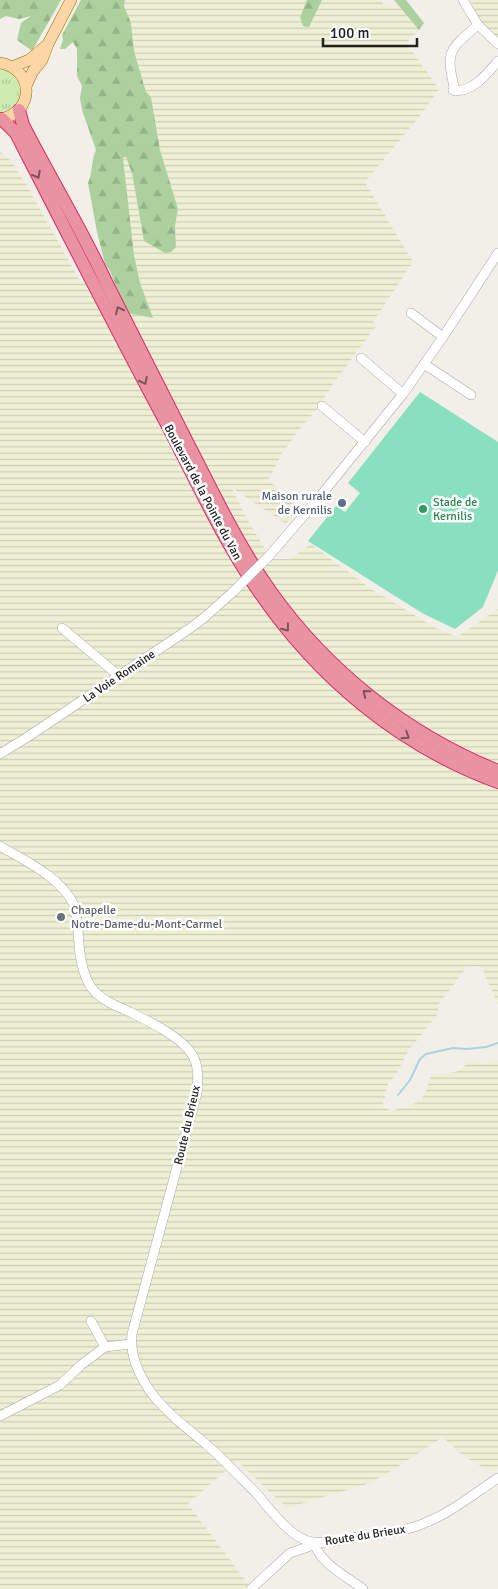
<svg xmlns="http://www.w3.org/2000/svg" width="498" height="1589" font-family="Signika,sans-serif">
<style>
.farmland{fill:url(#farmland-rules)}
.grass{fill:url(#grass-tufts)}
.forest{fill:url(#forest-firs)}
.pitch{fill:#88e0be}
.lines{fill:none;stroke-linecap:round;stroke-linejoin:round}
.stream{stroke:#aad3df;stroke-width:2}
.minor-casing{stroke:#a9a9a9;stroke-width:10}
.major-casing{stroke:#a06b00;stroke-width:12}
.highway-casing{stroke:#dc2a67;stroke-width:14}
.minor{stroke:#fff;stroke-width:9}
.major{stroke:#fcd6a4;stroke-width:11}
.highway{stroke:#e892a2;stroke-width:12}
.minor-bridge-casing{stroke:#a9a9a9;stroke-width:10;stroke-linecap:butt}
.minor-bridge{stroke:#fff;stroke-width:9}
.oneway{stroke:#7b545c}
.service-dot{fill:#5c6f8a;stroke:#fff;stroke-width:2}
.leisure-dot{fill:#2e9e5b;stroke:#fff;stroke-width:2}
.worship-dot{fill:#6b7280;stroke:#fff;stroke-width:2}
.labels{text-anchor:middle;stroke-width:5;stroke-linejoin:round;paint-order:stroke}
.street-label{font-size:12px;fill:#222;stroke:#fff}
.service-label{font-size:12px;fill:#4e5e75;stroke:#fff;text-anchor:end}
.leisure-label{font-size:12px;fill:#27864d;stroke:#fff;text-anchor:start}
.worship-label{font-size:12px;fill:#5b616d;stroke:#fff;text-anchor:start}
</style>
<defs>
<pattern id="farmland-rules" width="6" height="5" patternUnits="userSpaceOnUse" patternTransform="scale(1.25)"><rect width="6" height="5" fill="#eef0d5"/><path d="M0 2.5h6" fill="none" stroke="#ccceb7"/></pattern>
<pattern id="grass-tufts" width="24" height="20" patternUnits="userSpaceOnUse" patternTransform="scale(1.25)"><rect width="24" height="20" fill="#cdebb0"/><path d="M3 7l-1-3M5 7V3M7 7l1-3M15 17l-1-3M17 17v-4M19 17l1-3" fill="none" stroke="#b0c997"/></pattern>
<pattern id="forest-firs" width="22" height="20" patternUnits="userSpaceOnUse" patternTransform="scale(1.25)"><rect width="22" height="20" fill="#add19e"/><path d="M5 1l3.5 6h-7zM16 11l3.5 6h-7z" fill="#95b388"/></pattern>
</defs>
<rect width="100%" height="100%" fill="#f2efe9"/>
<g class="farmland">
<polygon points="125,0 307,0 300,17 308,27 322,0 381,0 385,7 397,4 419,30 406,43 439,89 423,112 365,182 413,262 373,322 376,326 333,384 317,409 298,431 282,454 268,480 299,507 286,524 232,488 246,517 271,559 290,559 311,544 371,589 436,628 457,637 498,609 498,1004 481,966 467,967 438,1005 438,1014 408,1051 396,1075 388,1084 383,1104 386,1108 392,1111 419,1102 425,1094 431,1076 456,1072 471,1061 485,1064 498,1060 498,1469 490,1471 463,1456 443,1437 385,1475 367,1484 287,1508 237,1461 188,1504 249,1585 245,1589 0,1589 0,152 11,161 27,186 80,281 110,271 127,313 152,318 140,283 134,255 123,158 126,157 132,173 144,241 171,252 176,247 175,226 178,209 160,150 151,97 146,92 134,51 131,23 124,6"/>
<polygon points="470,0 498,0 498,38 480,22"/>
</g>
<path class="grass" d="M0 69C18 71 30 98 12 109 9 111 4 112 0 113Z"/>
<g class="forest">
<polygon points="0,0 61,0 32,51 17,40 21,23 31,16 19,19 6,16 0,19"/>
<path d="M81 0H125L124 6 131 23 134 51 146 92 151 97 160 150 178 209 175 226 176 247 171 252 165 253 144 241 132 173 126 157 123 158 134 255 140 283 153 318 127 313 110 271 105 264 97 232 88 183C93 172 91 161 96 150L82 110 80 98 82 86 77 76V49L73 42 65 49H60L63 40 62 35Z"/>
<polygon points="307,0 322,0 309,27 303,26 300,17"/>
<polygon points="394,0 406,0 424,23 419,30"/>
</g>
<polygon class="pitch" points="420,392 498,442 498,570 483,607 455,629 422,613 308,541 336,506 345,512 360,493 348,483"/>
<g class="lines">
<polyline class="stream" points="398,1095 410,1080 420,1059 426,1054 453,1048 467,1049 486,1047 498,1043"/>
<defs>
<g id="minor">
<polyline points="463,0 478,25 498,44"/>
<path d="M453 90C471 94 487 74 498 61"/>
<path d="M455 91C446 52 447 51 478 25"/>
<polyline points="411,313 443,337"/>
<polyline points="361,358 403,394"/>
<polyline points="424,364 471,395"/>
<polyline points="322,406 365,442"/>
<polyline points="269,556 318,499 403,394 443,337 498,253"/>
<polyline points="62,628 119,676"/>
<polyline points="0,754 29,736 189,629 205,617 234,591"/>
<path d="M0 846C25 861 60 876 74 905 77 913 77 922 78 931 79 950 81 977 95 992 104 1001 116 1006 128 1011 146 1020 183 1037 193 1056 199 1067 198 1081 197 1093L132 1334C130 1356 138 1373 150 1391 166 1413 187 1428 207 1445 224 1460 240 1477 256 1493 269 1508 291 1539 312 1542 327 1544 343 1540 357 1537 380 1534 406 1532 427 1522 452 1512 475 1493 498 1478"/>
<polyline points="91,1321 105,1347"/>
<polyline points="0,1416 60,1385 81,1365 105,1347 131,1344"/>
<path d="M251 1589 290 1553 308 1547 314 1542C319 1563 346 1576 363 1589"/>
</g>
<g id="major">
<path d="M0 63C35 69 35 113 0 119"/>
<polyline points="12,67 29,60 47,45"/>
<polyline points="26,86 33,71 42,60 48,44 71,0"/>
</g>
<g id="highway">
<path d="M19 110 23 125C50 178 81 228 106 282 133 336 161 390 188 444 214 494 238 546 271 592 328 672 407 734 498 771"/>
<path d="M2 119 16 133C64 227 112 321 162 415 193 473 220 535 258 590 317 677 399 746 498 782"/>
</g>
</defs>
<use href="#minor" class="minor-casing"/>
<use href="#major" class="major-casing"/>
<use href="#highway" class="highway-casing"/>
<use href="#minor" class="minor"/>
<use href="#major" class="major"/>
<use href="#highway" class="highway"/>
<defs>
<polyline id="minor-bridge" points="234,591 269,556"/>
</defs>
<use href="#minor-bridge" class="minor-bridge-casing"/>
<use href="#minor-bridge" class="minor-bridge"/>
</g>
<defs><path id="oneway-chevron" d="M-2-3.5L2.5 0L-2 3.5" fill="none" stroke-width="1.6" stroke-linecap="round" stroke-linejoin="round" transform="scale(1.25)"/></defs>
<g class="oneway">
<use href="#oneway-chevron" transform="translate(37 175) rotate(62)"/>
<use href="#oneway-chevron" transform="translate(119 310) rotate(-115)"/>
<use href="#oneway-chevron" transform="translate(144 381) rotate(63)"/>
<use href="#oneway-chevron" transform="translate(286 628) rotate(52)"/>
<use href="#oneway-chevron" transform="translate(366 693) rotate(-141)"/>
<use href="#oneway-chevron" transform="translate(406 736) rotate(33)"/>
</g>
<circle class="service-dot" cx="342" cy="503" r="5"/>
<circle class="leisure-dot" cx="423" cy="509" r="5"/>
<circle class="worship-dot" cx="61" cy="917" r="5"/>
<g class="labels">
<g class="street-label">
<text transform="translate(203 492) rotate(62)" y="4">Boulevard de la Pointe du Van</text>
<text transform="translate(119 676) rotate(-34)" y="4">La Voie Romaine</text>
<text transform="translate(187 1125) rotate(-77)" y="4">Route du Brieux</text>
<text transform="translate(365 1535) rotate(-9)" y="4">Route du Brieux</text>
</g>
<g class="service-label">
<text x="332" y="500">Maison rurale<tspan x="332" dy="14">de Kernilis</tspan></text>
</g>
<g class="leisure-label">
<text x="433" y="506">Stade de<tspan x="433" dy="14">Kernilis</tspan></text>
</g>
<g class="worship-label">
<text x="71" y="914">Chapelle<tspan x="71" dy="14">Notre-Dame-du-Mont-Carmel</tspan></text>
</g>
</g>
<path d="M323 38v8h94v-8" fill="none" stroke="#222222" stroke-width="2.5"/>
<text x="330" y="38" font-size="15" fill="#222222" stroke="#ffffff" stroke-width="4" paint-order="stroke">100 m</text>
</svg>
